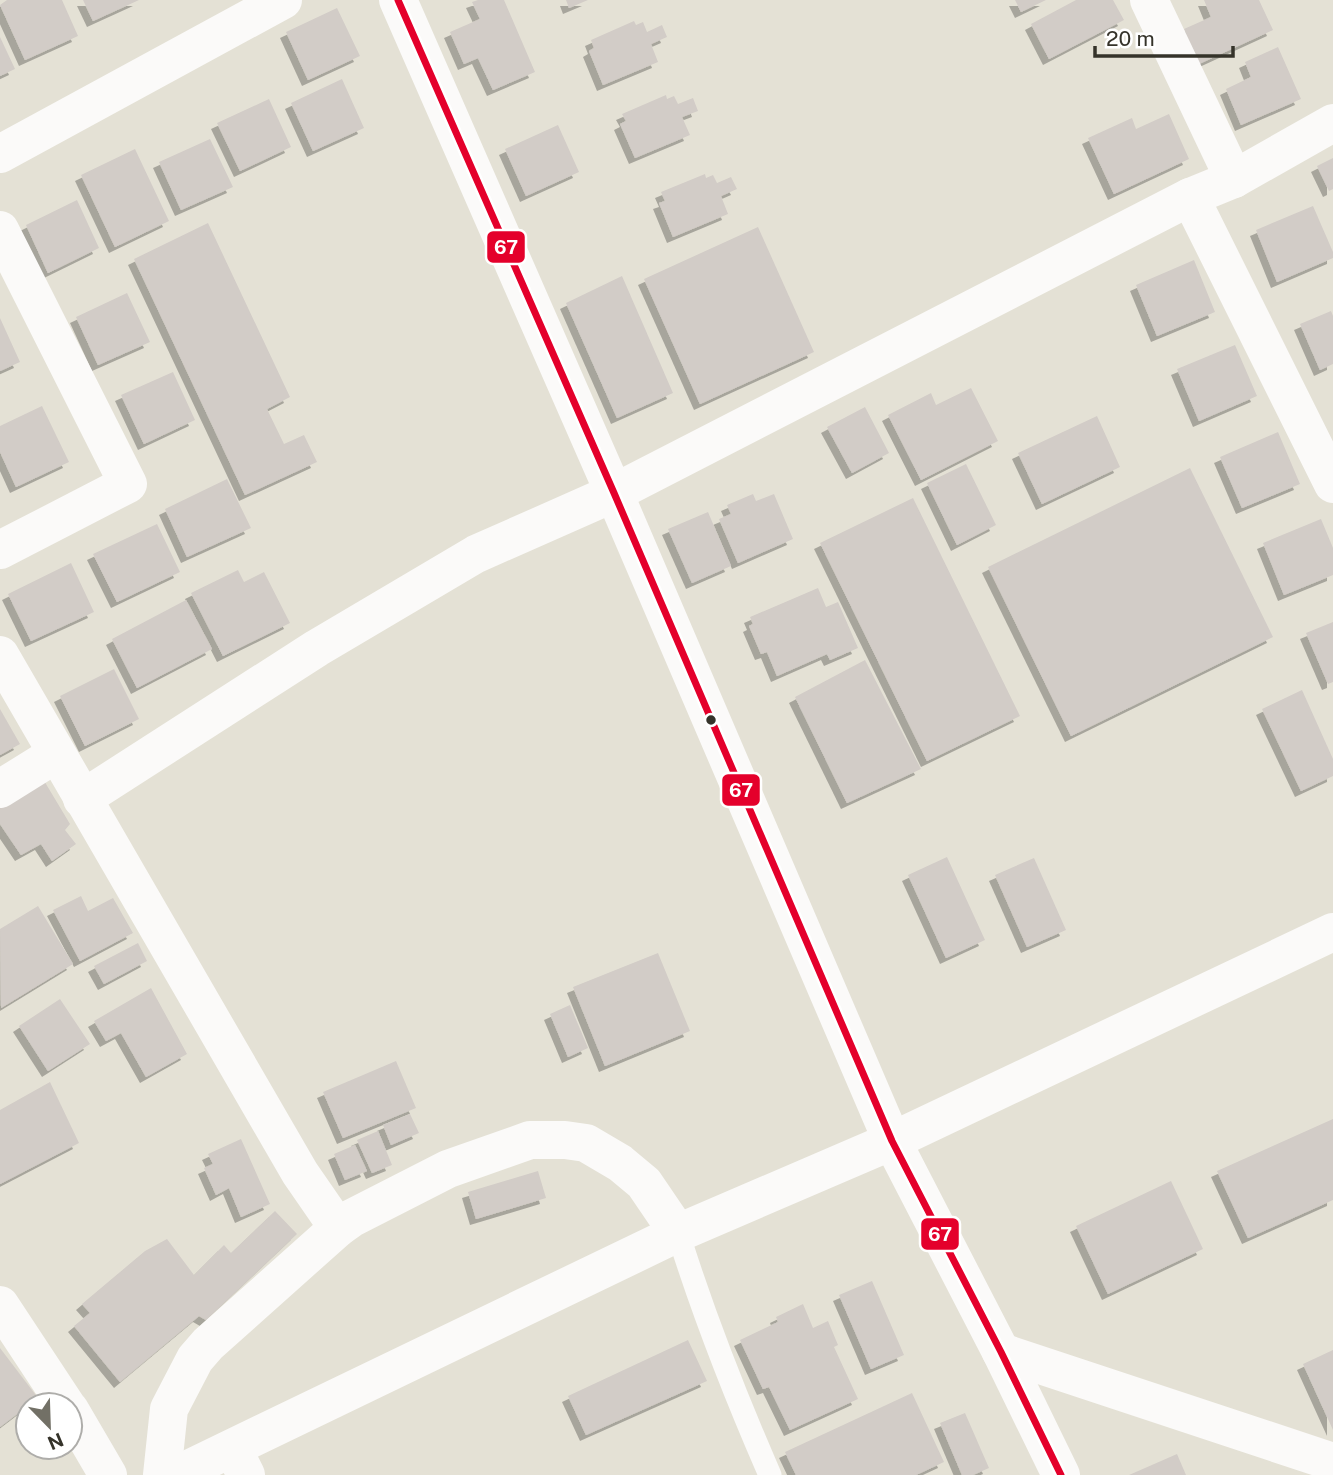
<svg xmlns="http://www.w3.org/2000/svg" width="1333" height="1475" font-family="'Public Sans',sans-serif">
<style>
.building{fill:#d2ccc7;filter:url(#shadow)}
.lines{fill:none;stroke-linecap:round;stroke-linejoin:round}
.lane{stroke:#fbfaf9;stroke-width:23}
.street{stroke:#fbfaf9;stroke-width:38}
.secondary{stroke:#fbfaf9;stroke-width:38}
.bus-1-casing{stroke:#fff;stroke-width:12}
.bus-1{stroke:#e4002b;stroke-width:7}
.bus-dot{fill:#35332a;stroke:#fff;stroke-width:2.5}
.line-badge{stroke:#fff;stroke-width:2.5}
.badge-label{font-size:19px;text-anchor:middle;font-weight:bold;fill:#fff}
</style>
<defs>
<filter id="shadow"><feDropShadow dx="-6" dy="6" stdDeviation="0" flood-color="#0004"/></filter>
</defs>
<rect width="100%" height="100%" fill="#e4e1d5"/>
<g class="building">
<polygon points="7,0 62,0 78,36 25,60 0,5"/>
<polygon points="83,0 139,0 93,21"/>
<polygon points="478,0 504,0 535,72 493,90 478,58 464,64 450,32 480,19 472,2"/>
<polygon points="566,0 588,0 569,8"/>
<polygon points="1015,0 1046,0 1021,12"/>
<polygon points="1076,0 1113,0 1124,20 1049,59 1031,24"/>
<polygon points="1204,0 1259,0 1273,30 1199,64 1184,29 1211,17"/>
<polygon points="337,8 360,56 308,80 286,32"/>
<polygon points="634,21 636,25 643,22 647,32 662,25 667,37 651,44 658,62 603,85 589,51 594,48 591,40"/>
<polygon points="0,37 15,69 0,76"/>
<polygon points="1278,47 1301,99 1241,125 1226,89 1251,77 1245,62"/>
<polygon points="342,79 364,128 313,151 291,103"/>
<polygon points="666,95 667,99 674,96 678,104 693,98 698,111 682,117 690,135 635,158 620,124 626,121 622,114"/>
<polygon points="269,99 291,147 240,171 217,123"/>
<polygon points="1169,114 1189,159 1114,194 1088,138 1132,118 1136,129"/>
<polygon points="558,125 579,172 526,196 505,149"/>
<polygon points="210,139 233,187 181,210 159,162"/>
<polygon points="135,149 169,221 115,247 81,175"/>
<polygon points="1333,158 1333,189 1329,191 1317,166"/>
<polygon points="705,174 706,178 713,175 717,183 731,177 737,189 721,196 728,214 673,237 659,203 665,201 661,192"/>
<polygon points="77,200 99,248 48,273 26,225"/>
<polygon points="1313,206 1333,252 1333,258 1277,282 1256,230"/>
<polygon points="208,223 290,397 267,409 284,444 304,435 317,462 245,495 134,259"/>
<polygon points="758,227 814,352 700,404 644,279"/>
<polygon points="1194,260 1215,312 1157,336 1136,285"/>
<polygon points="622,276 673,393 617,418 566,303"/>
<polygon points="127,293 150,342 98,365 76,317"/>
<polygon points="1331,311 1333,316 1333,364 1320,370 1300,324"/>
<polygon points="0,318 20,362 0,371"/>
<polygon points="1235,345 1257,396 1199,421 1177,369"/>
<polygon points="173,372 195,420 144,444 121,395"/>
<polygon points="971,388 998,441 921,480 888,415 931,393 936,405"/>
<polygon points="42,406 69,462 16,487 0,452 0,426"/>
<polygon points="865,407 889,453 852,473 827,427"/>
<polygon points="1097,416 1120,467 1042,504 1018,453"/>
<polygon points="1278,432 1300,484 1242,508 1220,457"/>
<polygon points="966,464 996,525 957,545 927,483"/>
<polygon points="1190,468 1273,637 1071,736 988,567"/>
<polygon points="227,479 251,528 187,557 165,509"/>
<polygon points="753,494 756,501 774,494 793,539 738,563 719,519 731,514 727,505"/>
<polygon points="913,498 1020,716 927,761 820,543"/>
<polygon points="708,512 731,566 692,583 668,529"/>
<polygon points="1321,519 1333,548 1333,575 1284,595 1263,543"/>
<polygon points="157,524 180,572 117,602 93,554"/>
<polygon points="71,563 94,612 31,641 8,594"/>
<polygon points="238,570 244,582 264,572 290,623 223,656 191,593"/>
<polygon points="818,588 826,607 838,602 858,648 830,660 827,654 777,676 767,652 761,654 749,626 753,624 750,617"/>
<polygon points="186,600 212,649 137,688 112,639"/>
<polygon points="1333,622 1333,682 1328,684 1306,633"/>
<polygon points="865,660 921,769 847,803 795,697"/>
<polygon points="114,669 139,719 85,746 60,696"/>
<polygon points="1302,690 1333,759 1333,776 1301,791 1262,709"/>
<polygon points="0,709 20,744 0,755"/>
<polygon points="43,779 70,824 65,830 76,844 52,861 41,844 21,855 0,824 0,805"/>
<polygon points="947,857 985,940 946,958 908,875"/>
<polygon points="1034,858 1066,930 1027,947 995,875"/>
<polygon points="81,896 88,911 113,898 133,933 80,961 53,910"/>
<polygon points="38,906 73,964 1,1008 0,929"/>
<polygon points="138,943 147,961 104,984 94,966"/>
<polygon points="658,953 690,1031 605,1066 573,987"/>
<polygon points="151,988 187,1054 146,1077 121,1033 106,1041 94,1021"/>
<polygon points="60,999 90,1044 48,1071 19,1026"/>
<polygon points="570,1005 588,1048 568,1057 550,1014"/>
<polygon points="396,1061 416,1108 343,1138 323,1092"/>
<polygon points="50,1082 79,1143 0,1184 0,1110"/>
<polygon points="410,1114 419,1133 391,1145 383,1125"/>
<polygon points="1333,1119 1333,1200 1248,1238 1217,1171"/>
<polygon points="378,1131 392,1165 372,1173 357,1140"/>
<polygon points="241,1139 270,1204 241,1217 229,1188 216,1195 204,1168 213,1164 208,1154"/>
<polygon points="355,1145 367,1171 345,1180 334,1154"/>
<polygon points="538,1171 546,1198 476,1219 468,1192"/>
<polygon points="1171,1181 1203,1249 1108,1294 1076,1226"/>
<polygon points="275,1211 297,1234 206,1320 199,1316 120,1382 74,1326 90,1313 82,1304 145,1251 167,1239 194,1275 224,1245 231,1253"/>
<polygon points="872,1281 904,1355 871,1369 839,1295"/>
<polygon points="803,1304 813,1328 828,1321 838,1345 834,1347 858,1399 790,1430 769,1387 763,1389 740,1340 778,1322 776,1317"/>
<polygon points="688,1340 707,1381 586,1435 568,1396"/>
<polygon points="0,1348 38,1398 0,1427"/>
<polygon points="1333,1350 1333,1430 1303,1364"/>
<polygon points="912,1393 944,1462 916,1475 796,1475 785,1452"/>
<polygon points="965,1413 989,1468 973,1475 962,1475 940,1423"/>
<polygon points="1177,1454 1186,1475 1129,1475"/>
</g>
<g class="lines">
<path class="lane" d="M678 1233C704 1316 735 1395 770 1475"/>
<g class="street">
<polyline points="1149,0 1234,179"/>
<polyline points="0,154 283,0"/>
<polyline points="1190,197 1333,484"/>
<polyline points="0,230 128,484 0,550"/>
<polyline points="0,655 300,1173 338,1228"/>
<polyline points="0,789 56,754"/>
<polyline points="82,799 317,648 476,554 614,493 1190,197 1234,179 1333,123"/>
<polyline points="0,1305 66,1405"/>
<polyline points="1001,1352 1333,1462"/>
<polyline points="70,1410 108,1475"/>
<polyline points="233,1449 246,1475"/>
<polyline points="162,1475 169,1409 195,1359 208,1344 338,1228 352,1218 448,1169 530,1140 565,1140 586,1143 620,1163 644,1183 678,1233"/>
</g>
<g class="secondary">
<polyline points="398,0 614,493 892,1141 1001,1352 1061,1475"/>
<polyline points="176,1475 678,1233 892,1141 1333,932"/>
</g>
<defs>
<polyline id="bus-1" points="398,0 614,493 892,1141 1001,1352 1061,1475"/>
</defs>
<use href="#bus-1" class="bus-1-casing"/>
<use href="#bus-1" class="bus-1"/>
</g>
<circle class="bus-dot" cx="711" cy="720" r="6"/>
<g class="line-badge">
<rect x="486" y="230" width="40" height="34" rx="7" fill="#e4002b"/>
<rect x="721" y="773" width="40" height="34" rx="7" fill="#e4002b"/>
<rect x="920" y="1217" width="40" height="34" rx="7" fill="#e4002b"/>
</g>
<g class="badge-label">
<text x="506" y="254">67</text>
<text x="741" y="797">67</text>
<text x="940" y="1241">67</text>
</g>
<g transform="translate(49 1426) rotate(157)"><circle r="33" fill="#ffffff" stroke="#aeadaa" stroke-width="2"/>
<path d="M0-5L12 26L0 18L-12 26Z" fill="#727066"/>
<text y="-10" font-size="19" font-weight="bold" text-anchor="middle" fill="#35332a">N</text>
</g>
<path d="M1095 46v10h138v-10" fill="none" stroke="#35332a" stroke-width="3.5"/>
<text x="1106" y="46" font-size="21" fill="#35332a" stroke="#ffffff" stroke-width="5" paint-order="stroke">20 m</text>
</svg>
